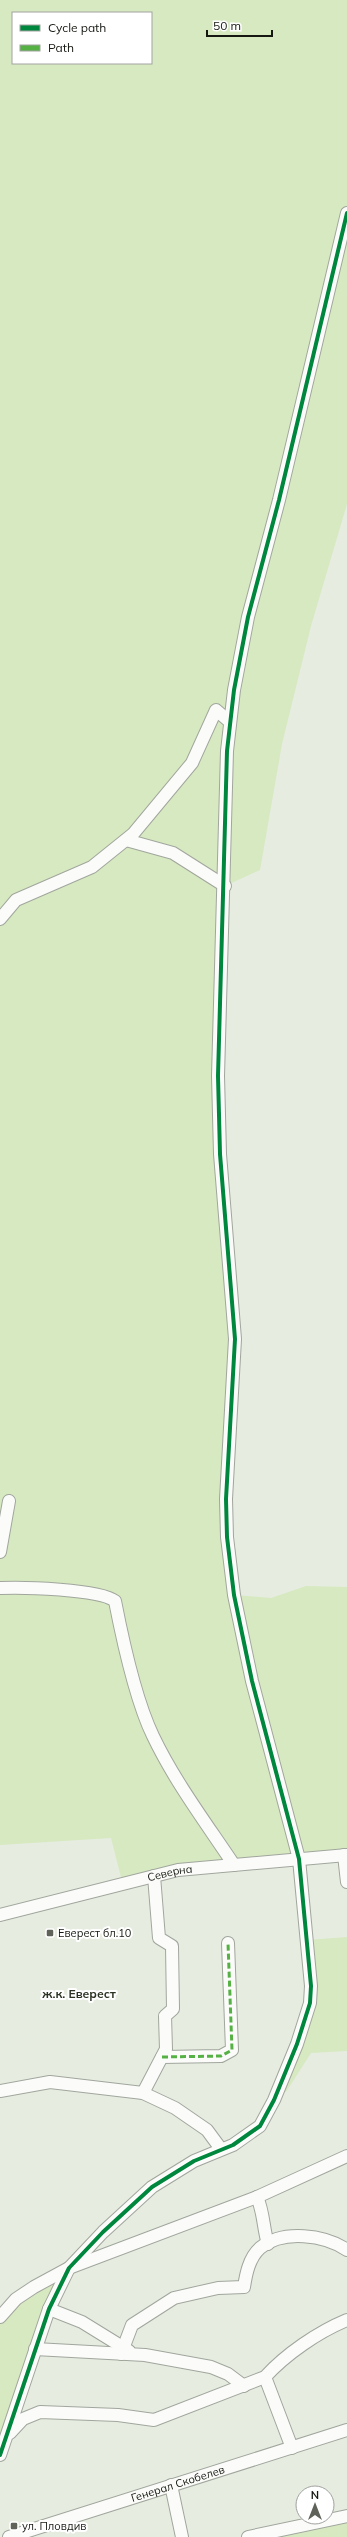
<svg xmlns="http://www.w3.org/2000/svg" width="347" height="2537" font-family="Mulish,sans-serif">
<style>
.green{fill:#d7e9c1;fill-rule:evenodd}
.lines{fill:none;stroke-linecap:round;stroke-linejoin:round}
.minor-casing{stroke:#a1a69d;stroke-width:14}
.minor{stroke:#fbfcfa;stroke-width:12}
.quiet{stroke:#55b144;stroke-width:3;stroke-dasharray:6 3;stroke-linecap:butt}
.cycleway-casing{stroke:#fff;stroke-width:6}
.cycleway{stroke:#00873e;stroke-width:4}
.poi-dot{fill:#5e6259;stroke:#fff;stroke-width:1.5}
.labels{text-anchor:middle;stroke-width:4;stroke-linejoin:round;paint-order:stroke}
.street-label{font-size:11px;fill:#151811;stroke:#fff}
.poi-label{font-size:11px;fill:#151811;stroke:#fff;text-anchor:start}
.neighbourhood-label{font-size:12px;font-weight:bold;fill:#2c3323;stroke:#fff}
</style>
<rect width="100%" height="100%" fill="#e6ece0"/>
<g class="green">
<path d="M0 0H347V504L311 626 282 744 260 870 225 886 218 1076 230 1261 229 1425 235 1595 271 1598 306 1586 347 1587V1855L178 1870 123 1885 111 1838 0 1845ZM13 13H151V63H13Z"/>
<polygon points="347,1937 347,2051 311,2053 286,2092 278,2090 305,2017 307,1940"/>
<polygon points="69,2268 0,2455 0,2317"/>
<polygon points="347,2516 347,2537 265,2537"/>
</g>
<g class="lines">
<defs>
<g id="minor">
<polyline points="126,840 173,853 225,886"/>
<polyline points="0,919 16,900 92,867 133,834 192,763 216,710 230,722"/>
<polyline points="0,1552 9,1501"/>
<path d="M0 1588C22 1587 99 1589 115 1601 123 1642 135 1699 153 1736 175 1782 206 1823 234 1865"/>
<polyline points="344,1855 347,1882"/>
<path id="s1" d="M0 1915 178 1870 347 1855"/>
<polyline points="162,2057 221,2056 232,2050 228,1943"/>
<polyline points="0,2091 50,2082 143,2093 175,2108 207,2130 221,2149"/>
<polyline points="143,2093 166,2049 165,2016 173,2009 172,1946 159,1938 154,1876"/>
<path d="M257 2197C264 2213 263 2228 268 2244"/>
<polyline points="49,2309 82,2322 129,2351"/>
<polyline points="0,2317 16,2299 34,2287 69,2268 257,2197 347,2156"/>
<polyline points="35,2349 145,2355 211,2367 228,2374 244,2386"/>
<path d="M121 2354 132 2325 174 2298 218 2288 244 2287C246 2274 249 2258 260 2248 283 2229 325 2235 347 2250"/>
<polyline points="265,2377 292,2448"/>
<path d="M10 2433 23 2419 40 2412 118 2415 154 2420 265 2377C286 2354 318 2332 347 2320"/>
<polyline points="0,2455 49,2309 69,2268 103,2232 152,2187 194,2161 233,2145 260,2126 274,2100 297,2044 310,2003 311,1986 299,1859 252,1681 234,1595 227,1537 226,1499 235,1339 220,1154 218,1076 227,751 234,690 248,617 279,500 347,213"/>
<polyline points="171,2485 182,2537"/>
<path id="s2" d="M9 2537 347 2430"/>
<polyline points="248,2537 347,2516"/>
</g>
</defs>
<use href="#minor" class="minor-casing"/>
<use href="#minor" class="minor"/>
<polyline class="quiet" points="162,2057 221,2056 232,2050 228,1943"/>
<defs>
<polyline id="cycleway" points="0,2455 49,2309 69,2268 103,2232 152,2187 194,2161 233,2145 260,2126 274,2100 297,2044 310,2003 311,1986 299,1859 252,1681 234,1595 227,1537 226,1499 235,1339 220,1154 218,1076 227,751 234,690 248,617 279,500 347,213"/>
</defs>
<use href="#cycleway" class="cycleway-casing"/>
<use href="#cycleway" class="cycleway"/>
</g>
<g class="poi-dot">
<rect x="46" y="1929" width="8" height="8" rx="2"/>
<rect x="10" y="2522" width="8" height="8" rx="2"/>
</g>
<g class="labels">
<g class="street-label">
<text dy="4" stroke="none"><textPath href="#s1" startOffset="175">Северна</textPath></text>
<text dy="4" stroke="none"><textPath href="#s2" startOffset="177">Генерал Скобелев</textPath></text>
</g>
<g class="poi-label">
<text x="58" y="1937">Еверест бл.10</text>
<text x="22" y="2530">ул. Пловдив</text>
</g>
<g class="neighbourhood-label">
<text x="79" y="1998">ж.к. Еверест</text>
</g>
</g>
<rect x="12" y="12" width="140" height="52" fill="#ffffff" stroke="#a1a3a0"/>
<rect x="20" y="25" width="20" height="6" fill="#00873e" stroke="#a1a3a0"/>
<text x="48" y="32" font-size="12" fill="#151811">Cycle path</text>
<rect x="20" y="45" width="20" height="6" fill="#55b144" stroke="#a1a3a0"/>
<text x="48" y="52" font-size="12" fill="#151811">Path</text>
<g transform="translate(315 2505)"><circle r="19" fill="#ffffff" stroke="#a1a3a0"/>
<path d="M0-3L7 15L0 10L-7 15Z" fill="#5e6259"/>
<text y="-6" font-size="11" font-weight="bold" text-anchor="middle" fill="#151811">N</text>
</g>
<path d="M207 30v6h65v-6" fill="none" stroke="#151811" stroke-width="2"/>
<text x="213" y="30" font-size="12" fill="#151811" stroke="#ffffff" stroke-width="3" paint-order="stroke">50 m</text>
</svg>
